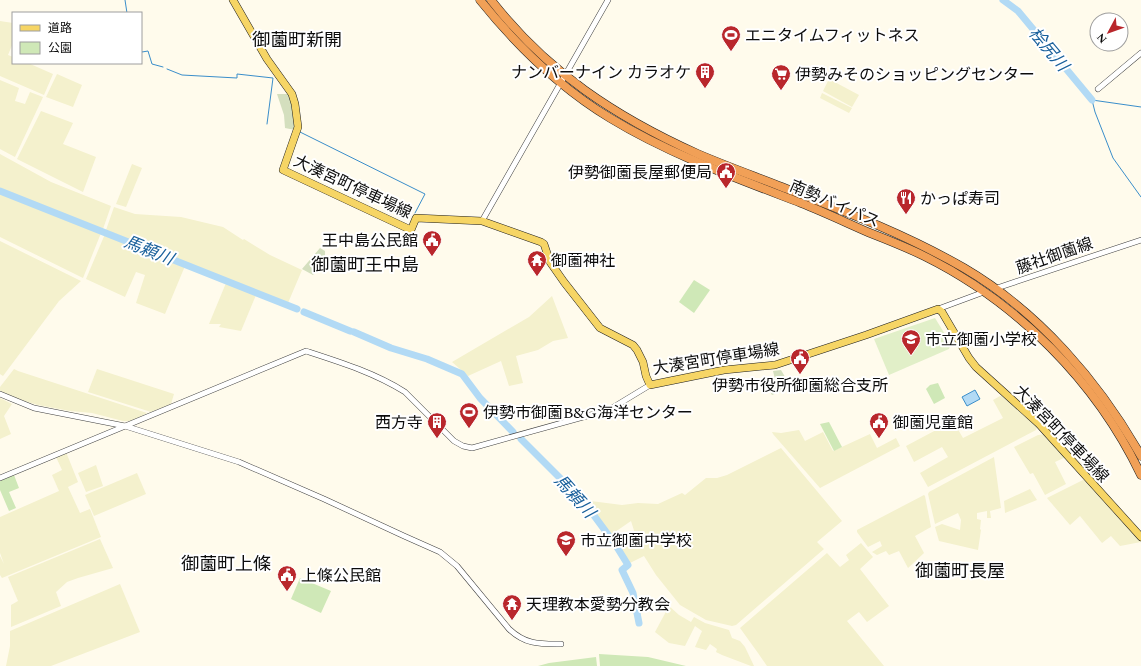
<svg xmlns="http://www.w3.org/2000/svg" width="1141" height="666" font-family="Spectral,'Noto Sans JP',serif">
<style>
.farmland{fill:#f4f1cd}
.green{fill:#cfe8b7}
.cemetery{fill:#d4dfbe}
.pitch{fill:#e1efc8}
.water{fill:#b2daf5;stroke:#3a8eca}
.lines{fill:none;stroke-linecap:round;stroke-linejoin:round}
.stream{stroke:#3a8eca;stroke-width:1}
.river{stroke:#b2daf5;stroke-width:7}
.minor-casing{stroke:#3f3f3f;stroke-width:6}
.major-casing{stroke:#1d1d1d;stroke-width:8}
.highway-casing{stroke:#1d1d1d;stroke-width:9}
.minor{stroke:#fff;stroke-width:5}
.major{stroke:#f6d565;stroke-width:7}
.highway{stroke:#f1a057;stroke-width:8}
.labels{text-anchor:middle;stroke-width:4;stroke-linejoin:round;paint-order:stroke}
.poi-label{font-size:16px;fill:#0c0c0c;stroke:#fff;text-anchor:start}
.street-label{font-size:16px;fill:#0c0c0c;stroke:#fff}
.water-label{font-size:17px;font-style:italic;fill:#19609b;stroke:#fff}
.quarter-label{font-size:18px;fill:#0c0c0c;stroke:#fff}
</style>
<rect width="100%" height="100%" fill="#fffbec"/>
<g class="farmland">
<polygon points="0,21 13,23 13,43 8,55 13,57 13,63 28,63 53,74 44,95 0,76"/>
<polygon points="57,74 82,85 73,107 46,97"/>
<polygon points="829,79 859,95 852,107 823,91"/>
<polygon points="0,80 19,88 15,101 25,104 30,92 43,97 15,157 0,149"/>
<polygon points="822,93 852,108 849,113 820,98"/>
<polygon points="41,111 73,123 63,144 96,157 83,192 17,159"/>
<polygon points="0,154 51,182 111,206 103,229 0,189"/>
<polygon points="132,164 142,168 126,207 116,204"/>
<polygon points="0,191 15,199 101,233 83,278 0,237"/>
<polygon points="114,207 135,214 181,217 223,227 243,240 244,239 270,255 302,270 288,303 106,230"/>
<polygon points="105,234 185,266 165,314 136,303 145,275 136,272 125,297 86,279"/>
<polygon points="0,241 81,281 59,301 3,376 0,374"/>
<polygon points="226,283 256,295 241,331 219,327 221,324 209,324"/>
<polygon points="552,296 568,338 553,341 538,350 516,356 523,383 509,386 501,361 468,376 452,362 529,317"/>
<polygon points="14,369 18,371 147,413 132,421 123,421 92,413 70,411 38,405 18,399 0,391 0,387"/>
<polygon points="97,369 174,394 171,404 151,412 88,392"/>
<polygon points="1000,396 1002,396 1037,427 1036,430 928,487 920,473 948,457 942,447 914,462 906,446 953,421 963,438 1003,418 993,400"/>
<polygon points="0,398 12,404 4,416 11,434 0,439"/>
<polygon points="799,430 805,441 823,432 833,451 870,434 877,448 896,438 900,446 820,488 773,434 772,432 781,433"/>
<polygon points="1045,434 1066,457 1055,462 1066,484 1045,495 1033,473 1030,474 1014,447 1038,435"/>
<polygon points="781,448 842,521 817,542 824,549 736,625 732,626 706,620 680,605 656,575 644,556 628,564 619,548 637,540 631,521 615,532 620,539 615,543 583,500 622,505 638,503 658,504 682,493 685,495 706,478 717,478 727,475"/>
<polygon points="66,452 78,482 68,487 80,513 90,509 101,537 2,578 0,575 0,556 4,564 0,553 0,517 59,491 52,475 62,470 56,457"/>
<polygon points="994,457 1001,508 990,511 991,518 987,518 987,511 977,513 977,519 981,520 980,529 981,530 978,550 939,541 935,527 942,524 960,530 961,520 958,513 935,524 928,494 929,492"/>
<polygon points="96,465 103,486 86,492 78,473"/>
<polygon points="137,473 146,494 94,516 85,495"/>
<polygon points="1085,479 1141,541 1141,542 1120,546 1111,536 1102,543 1080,516 1070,525 1047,498"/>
<polygon points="1030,489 1037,500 1005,513 1004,501"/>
<polygon points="924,495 925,496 931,527 915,536 924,553 908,568 899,551 889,555 886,551 877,555 872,552 882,546 880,541 868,547 857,532 857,530"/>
<polygon points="100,539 113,568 78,578 67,582 56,592 61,606 11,627 11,605 18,601 8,577"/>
<polygon points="861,543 873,557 860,569 889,606 867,622 859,612 847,621 884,666 767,666 758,653 740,628 827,553 840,567 849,560 846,555"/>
<polygon points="120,584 140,632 51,666 6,666 10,646 10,631"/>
<polygon points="669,606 679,615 691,622 694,617 705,623 729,630 732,638 740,641 745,647 754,666 751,666 722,655 716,652 717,649 710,644 706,650 695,647 702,631 695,626 685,646 669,643 655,632"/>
</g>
<g class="green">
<polygon points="694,280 710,290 694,313 679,302"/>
<polygon points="938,383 945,398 934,404 926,389 930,385"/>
<polygon points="829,422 842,447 834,451 820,424"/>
<polygon points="14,475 19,488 9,492 16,508 9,511 0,490 0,481"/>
<polygon points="300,578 331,591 321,613 291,599"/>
<polygon points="599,654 648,657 686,666 600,666"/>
<polygon points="596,657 597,666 538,666 549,663"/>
</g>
<g class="cemetery">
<path d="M277 94H288C295 103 294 118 295 130L285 128 284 115Z"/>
<polygon points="320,248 325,251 325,257 313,275 302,269"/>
<polygon points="781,370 791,387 772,395 765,383 775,379 773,371"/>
</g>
<polygon class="pitch" points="935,318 951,344 949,349 889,375 874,339"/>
<polygon class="water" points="975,390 980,399 967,406 962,397"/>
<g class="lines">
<g class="stream">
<polyline points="125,0 127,13"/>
<polyline points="141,49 142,52 148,51 152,64 163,67"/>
<polyline points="167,69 182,75 237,78 237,74 273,78 267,124"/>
<polyline points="1141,107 1092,100 1095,112 1113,158 1141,197"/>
<polyline points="300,132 425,194 415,213"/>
</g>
<g class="river">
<polyline points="1003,0 1018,11 1092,100"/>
<polyline points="0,191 297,309"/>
<polyline points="304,312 350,331"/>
<polyline points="354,332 391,348 427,359 462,374 480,398 513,432"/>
<polyline points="521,439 584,502 615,544 628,565 622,570 633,593 639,623"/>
</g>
<defs>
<g id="minor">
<polyline points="1098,89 1141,53"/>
<polyline points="482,221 608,0"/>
<polyline points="994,289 1141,240"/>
<polyline points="938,309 984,292"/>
<path d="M0 394 34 408 125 426 239 462 324 499 404 536 440 552 457 566 509 629C526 645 540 644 561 644"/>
<path d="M0 478 306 351C340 362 375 373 405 392L454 441 463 446 472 448 605 411 612 408 650 385"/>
</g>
<polyline id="major" points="233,0 267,59 292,94 295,104 298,127 283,170 411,230 416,218 482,221 541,242 544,244 550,262 564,282 600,328 633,345 637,350 643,362 646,376 650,385 724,370 775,365 866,335 938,309 942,312 969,358 976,367 1039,424 1141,537"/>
<g id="highway">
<path d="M480 0C517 46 559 87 610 118 669 154 736 178 801 203 824 212 847 223 870 233 888 240 906 247 924 256 1017 302 1096 381 1141 475"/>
<path d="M491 0C547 72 616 117 698 154 726 166 754 176 782 187 844 211 907 235 964 268 1039 312 1099 382 1141 456"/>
</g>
</defs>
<use href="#minor" class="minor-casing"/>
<use href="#major" class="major-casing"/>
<use href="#highway" class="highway-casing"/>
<use href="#minor" class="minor"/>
<use href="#major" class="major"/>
<use href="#highway" class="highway"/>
</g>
<defs>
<symbol id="stadium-pin" viewBox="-11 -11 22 30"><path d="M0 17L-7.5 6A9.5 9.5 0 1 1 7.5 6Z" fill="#b9272c" stroke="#fff"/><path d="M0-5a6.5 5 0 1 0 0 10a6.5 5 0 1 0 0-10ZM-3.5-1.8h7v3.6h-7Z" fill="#fff"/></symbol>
<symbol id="building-pin" viewBox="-11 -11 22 30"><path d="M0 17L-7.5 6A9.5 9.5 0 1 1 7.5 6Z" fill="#b9272c" stroke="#fff"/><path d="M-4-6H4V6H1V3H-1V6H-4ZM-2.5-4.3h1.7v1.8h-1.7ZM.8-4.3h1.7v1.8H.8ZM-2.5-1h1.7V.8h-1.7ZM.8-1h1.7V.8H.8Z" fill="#fff"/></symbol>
<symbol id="supermarket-pin" viewBox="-11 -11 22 30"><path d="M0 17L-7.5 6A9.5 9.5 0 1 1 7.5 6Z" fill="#b9272c" stroke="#fff"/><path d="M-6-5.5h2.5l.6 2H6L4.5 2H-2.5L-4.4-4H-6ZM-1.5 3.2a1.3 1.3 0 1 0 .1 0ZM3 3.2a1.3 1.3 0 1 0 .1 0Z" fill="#fff"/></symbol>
<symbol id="civic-pin" viewBox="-11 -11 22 30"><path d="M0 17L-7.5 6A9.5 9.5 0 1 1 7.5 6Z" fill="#b9272c" stroke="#fff"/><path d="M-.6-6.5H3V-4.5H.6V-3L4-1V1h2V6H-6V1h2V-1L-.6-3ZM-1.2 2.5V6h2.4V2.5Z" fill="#fff"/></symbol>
<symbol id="restaurant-pin" viewBox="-11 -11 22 30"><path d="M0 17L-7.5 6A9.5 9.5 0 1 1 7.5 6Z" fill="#b9272c" stroke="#fff"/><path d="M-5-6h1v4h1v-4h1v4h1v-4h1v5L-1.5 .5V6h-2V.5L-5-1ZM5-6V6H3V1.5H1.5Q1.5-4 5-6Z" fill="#fff"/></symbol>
<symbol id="temple-pin" viewBox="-11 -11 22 30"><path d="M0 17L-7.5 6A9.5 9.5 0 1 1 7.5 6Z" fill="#b9272c" stroke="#fff"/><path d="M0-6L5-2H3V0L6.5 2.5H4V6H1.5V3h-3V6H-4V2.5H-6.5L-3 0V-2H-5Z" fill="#fff"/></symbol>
<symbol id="school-pin" viewBox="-11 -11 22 30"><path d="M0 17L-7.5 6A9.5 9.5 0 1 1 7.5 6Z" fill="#b9272c" stroke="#fff"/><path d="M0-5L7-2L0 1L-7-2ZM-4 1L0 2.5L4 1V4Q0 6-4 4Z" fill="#fff"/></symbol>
</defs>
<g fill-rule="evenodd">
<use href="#stadium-pin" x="720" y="24" width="22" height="30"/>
<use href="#building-pin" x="694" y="61" width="22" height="30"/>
<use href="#supermarket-pin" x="770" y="63" width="22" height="30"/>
<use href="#civic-pin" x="715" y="161" width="22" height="30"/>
<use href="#restaurant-pin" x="895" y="187" width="22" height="30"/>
<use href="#civic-pin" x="421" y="229" width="22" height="30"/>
<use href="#temple-pin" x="526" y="249" width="22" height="30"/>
<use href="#school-pin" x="900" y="328" width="22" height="30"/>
<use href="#civic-pin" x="789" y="347" width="22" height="30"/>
<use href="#stadium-pin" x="458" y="401" width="22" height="30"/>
<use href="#building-pin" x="426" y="411" width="22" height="30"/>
<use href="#civic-pin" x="868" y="411" width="22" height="30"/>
<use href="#school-pin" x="555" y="529" width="22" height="30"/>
<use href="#civic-pin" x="276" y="564" width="22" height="30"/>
<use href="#temple-pin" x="501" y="593" width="22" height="30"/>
</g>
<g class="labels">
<g class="poi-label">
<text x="745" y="41">エニタイムフィットネス</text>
<text x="691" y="78" text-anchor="end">ナンバーナイン カラオケ</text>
<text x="795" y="80">伊勢みそのショッピングセンター</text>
<text x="712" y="178" text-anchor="end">伊勢御薗長屋郵便局</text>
<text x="920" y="204">かっぱ寿司</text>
<text x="418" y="246" text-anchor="end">王中島公民館</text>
<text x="551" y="266">御薗神社</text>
<text x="925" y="345">市立御薗小学校</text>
<text x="800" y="391" text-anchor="middle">伊勢市役所御薗総合支所</text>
<text x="483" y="418">伊勢市御薗B&amp;G海洋センター</text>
<text x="423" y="428" text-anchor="end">西方寺</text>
<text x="893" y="428">御薗児童館</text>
<text x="580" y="546">市立御薗中学校</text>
<text x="301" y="581">上條公民館</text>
<text x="526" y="610">天理教本愛勢分教会</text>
</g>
<g class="street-label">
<text transform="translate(353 186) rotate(25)" y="6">大湊宮町停車場線</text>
<text transform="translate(835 203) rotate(23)" y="6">南勢バイパス</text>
<text transform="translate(1054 255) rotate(-19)" y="6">藤社御薗線</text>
<text transform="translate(716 358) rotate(-9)" y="6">大湊宮町停車場線</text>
<text transform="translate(1062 433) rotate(46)" y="6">大湊宮町停車場線</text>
</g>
<g class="water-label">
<text transform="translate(1049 49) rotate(50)" y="6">桧尻川</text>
<text transform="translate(149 250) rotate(22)" y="6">馬頼川</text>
<text transform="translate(575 496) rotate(48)" y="6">馬頼川</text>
</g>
<g class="quarter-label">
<text x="297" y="46">御薗町新開</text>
<text x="365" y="271">御薗町王中島</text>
<text x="226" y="570">御薗町上條</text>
<text x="960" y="577">御薗町長屋</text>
</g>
</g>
<rect x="12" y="12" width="130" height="52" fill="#ffffff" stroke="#9e9e9e"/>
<rect x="20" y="25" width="20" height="6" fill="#f6d565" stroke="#9e9e9e"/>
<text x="48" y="32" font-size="12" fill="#0c0c0c">道路</text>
<rect x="20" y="42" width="20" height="12" fill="#cfe8b7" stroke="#9e9e9e"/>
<text x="48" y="52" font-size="12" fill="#0c0c0c">公園</text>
<g transform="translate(1109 32) rotate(229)"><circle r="19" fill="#ffffff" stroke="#9e9e9e"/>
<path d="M0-3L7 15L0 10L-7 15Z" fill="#b9272c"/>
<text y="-6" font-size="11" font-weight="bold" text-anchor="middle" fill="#0c0c0c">N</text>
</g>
</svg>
